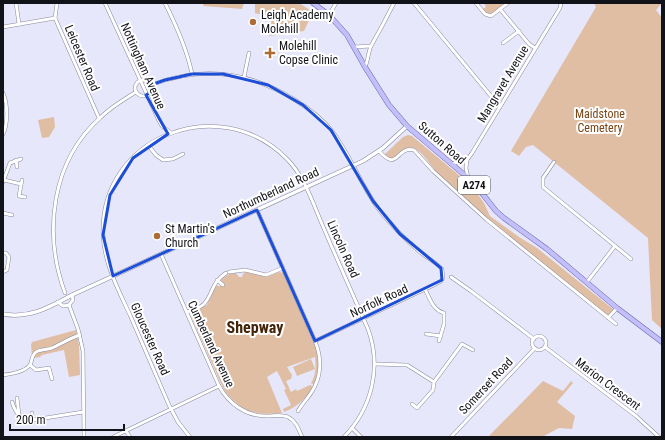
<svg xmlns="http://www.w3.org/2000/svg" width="665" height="440" font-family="'Roboto Condensed',sans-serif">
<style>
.green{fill:#dfbea4}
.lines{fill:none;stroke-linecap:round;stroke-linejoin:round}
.minor-casing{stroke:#88899b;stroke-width:4}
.tertiary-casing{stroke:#88899b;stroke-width:4.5}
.primary-casing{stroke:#6a67a9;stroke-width:5.5}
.minor{stroke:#fff;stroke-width:3}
.tertiary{stroke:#fff;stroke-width:3.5}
.primary{stroke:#c2bffa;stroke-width:4.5}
.marked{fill:none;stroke:#1d4ed8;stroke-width:3;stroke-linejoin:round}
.poi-dot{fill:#ac6d35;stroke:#fff;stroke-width:1.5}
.labels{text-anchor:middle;stroke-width:4;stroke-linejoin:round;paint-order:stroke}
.shield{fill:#fff;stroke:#59595e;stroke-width:1}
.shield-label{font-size:11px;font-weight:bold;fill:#121219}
.poi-label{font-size:12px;fill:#121219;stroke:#fff;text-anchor:start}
.street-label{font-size:12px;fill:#121219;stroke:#fff}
.park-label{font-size:12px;fill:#784616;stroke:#fff}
.district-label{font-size:16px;font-weight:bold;fill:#422408;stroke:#fff}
</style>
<rect width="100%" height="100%" fill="#e7e7fb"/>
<g class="green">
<polygon points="202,3 244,3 242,9 204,6"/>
<polygon points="255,3 299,3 313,12 304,31 269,36 272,18 255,13"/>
<polygon points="483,3 506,3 492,14 487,13 483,9 486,7 484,3 480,5"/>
<polygon points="594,3 662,3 656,10 662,18 662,329 652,320 648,238 533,145 526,147 519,156 511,151 596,7"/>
<polygon points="54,117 55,127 49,137 42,138 38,120"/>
<path d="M408 135 412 136 472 186 484 203 490 216 519 237 537 248 614 310 609 315H607C564 280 518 247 477 210 465 198 451 187 439 175 432 168 425 155 417 150 402 140 399 165 386 156L385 154 403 137Z"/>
<path d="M245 272 266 277 279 272 283 273 316 348C319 363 319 371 314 385L311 383C316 376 316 365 315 357L287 367 292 375 291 379 286 381 291 392 296 389 297 391 310 385 313 386C306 399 297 407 284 412L283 409 291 405 284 390 286 389 277 371 267 377 282 413C255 416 238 411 223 388L191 316 192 313 207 305 216 286H221L223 284 221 281 223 278 229 274 236 273 239 277H242L243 274Z"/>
<polygon points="76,330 79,345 80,375 69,377 64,350 42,355 40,357 34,358 32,356 31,345 32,342"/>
<polygon points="311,359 315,369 297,376 293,367"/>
<polygon points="543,381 563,391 571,381 573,383 557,402 575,416 572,429 559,428 542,437 488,437"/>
</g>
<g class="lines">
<defs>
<g id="minor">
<polyline points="16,3 19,24"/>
<polyline points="57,3 55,18 99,118"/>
<polyline points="105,3 159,121 162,126 171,133"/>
<path d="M165 3C176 25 187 49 192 74"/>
<polyline points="414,3 500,107"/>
<polyline points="476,3 485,14 491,16 508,3"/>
<polyline points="500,9 529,44 535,48"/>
<polyline points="329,15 336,3"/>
<polyline points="3,27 55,18"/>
<polyline points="503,43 519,31"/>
<polyline points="354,47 371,46"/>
<path d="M365 67C368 61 368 53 371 46 379 32 387 17 394 3"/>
<polyline points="244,77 249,53"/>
<circle cx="143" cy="88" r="8"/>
<path d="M151 85C202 65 249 71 295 100 308 108 322 118 332 131 351 156 361 186 380 211 392 226 406 240 420 252 427 258 436 262 442 269L443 278 441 281 434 285 315 341"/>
<path d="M3 93C8 104 8 124 3 134"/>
<polyline points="148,145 156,155 163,160 173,159 183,154"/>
<path d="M379 151C399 173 395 146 414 150L433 171 487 220 616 324"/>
<polyline points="16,160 17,167"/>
<polyline points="467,160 466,168 468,178"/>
<polyline points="554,162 543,178 543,187 631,259"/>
<polyline points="451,164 467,160 472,153 560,8 561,3"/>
<polyline points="4,180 21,184"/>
<polyline points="22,180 19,196 25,197"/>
<polyline points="3,182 10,163 21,159"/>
<path d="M257 210 315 341C322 358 322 377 311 393 307 399 302 404 298 411"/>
<polyline points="3,213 12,215"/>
<polyline points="3,253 6,253 9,257 7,270 3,272"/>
<path d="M161 254 219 386C229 404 246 416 266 416 274 416 281 414 288 417 296 421 299 430 302 437"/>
<polyline points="229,272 245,270 266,275 283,268"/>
<polyline points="451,277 471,291 534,339"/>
<polyline points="217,280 223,285"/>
<polyline points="587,282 615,246"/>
<path d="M425 289C430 299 433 310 444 313V324L439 341"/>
<path d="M65 293C43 233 51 161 101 117 111 107 123 100 136 92"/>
<polyline points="58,302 63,306 69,305 73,300 72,295"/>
<polyline points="69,305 78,329 83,351 84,437"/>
<path d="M187 312C192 310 200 308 204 304 214 293 210 284 226 273"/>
<polyline points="608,318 617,308"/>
<polyline points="426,334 441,336"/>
<circle cx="539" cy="343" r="7"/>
<polyline points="545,347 636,416 659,437"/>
<polyline points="375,364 407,365 434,382 433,390 417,408 412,404"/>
<polyline points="30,365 36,370 49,368 52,379"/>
<path d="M3 375C12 374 27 372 31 363 32 359 32 355 36 352 41 349 47 350 52 348 61 344 70 338 80 335"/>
<polyline points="434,382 462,344 473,350"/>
<polyline points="17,398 19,415"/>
<path d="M12 402C16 414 20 419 33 420"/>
<polyline points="32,413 32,419 33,420 83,412"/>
<polyline points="352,428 361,437"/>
<polyline points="126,431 130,437"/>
<polyline points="113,437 219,386"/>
<path d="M190 437 178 422 169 405C156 375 143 345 130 315 118 289 104 263 103 234 100 137 219 90 287 159 306 178 314 207 325 231 339 264 354 297 368 329 382 367 372 408 344 437"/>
<polyline points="451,437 535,348"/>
</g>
<path id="tertiary" d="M3 314C30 319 50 307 72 295L363 161 383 148 407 126"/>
<polyline id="primary" points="313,3 329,15 347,35 365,67 389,105 407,126 474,183 496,211 504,218 547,249 617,308 662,342"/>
</defs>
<use href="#minor" class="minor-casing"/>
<use href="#tertiary" class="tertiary-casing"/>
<use href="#primary" class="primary-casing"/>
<use href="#minor" class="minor"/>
<use href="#tertiary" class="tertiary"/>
<use href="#primary" class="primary"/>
</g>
<path class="marked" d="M192 74H223L268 85 303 105 331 130 373 201 400 234 441 268 442 280 315 341 257 210 113 276 103 235 110 195 133 158 168 134 146 95 151 92V85L165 80Z"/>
<g class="poi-dot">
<circle cx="253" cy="22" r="4"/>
<path d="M268 47h4v4h4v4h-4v4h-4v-4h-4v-4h4z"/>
<circle cx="157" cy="236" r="4"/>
</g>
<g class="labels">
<rect class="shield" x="458" y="176" width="32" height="18" rx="3"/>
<g class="shield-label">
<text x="474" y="189">A274</text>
</g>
<g class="poi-label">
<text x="261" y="19">Leigh Academy<tspan x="261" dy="14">Molehill</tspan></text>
<text x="279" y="50">Molehill<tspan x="279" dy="14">Copse Clinic</tspan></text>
<text x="165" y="233">St Martin's<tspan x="165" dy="14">Church</tspan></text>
</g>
<g class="street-label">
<text transform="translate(82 58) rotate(67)" y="4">Leicester Road</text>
<text transform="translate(143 66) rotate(66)" y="4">Nottingham Avenue</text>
<text transform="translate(503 84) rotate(-59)" y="4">Mangravet Avenue</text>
<text transform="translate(442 143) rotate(41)" y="4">Sutton Road</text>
<text transform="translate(271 193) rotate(-25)" y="4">Northumberland Road</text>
<text transform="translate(343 249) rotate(66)" y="4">Lincoln Road</text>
<text transform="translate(379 301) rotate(-25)" y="4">Norfolk Road</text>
<text transform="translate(150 339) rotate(66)" y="4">Gloucester Road</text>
<text transform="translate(211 344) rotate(65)" y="4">Cumberland Avenue</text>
<text transform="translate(608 384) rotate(37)" y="4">Marion Crescent</text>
<text transform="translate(486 386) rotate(-47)" y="4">Somerset Road</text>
</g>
<g class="park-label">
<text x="600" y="118">Maidstone<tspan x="600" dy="14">Cemetery</tspan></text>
</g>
<g class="district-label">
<text x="255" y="333">Shepway</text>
</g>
</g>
<rect width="665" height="440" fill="none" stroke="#121219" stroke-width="8"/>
<path d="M10 424v6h114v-6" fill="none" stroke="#121219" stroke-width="2"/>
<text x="16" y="424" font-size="12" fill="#121219" stroke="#ffffff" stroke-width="3" paint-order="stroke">200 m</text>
</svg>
